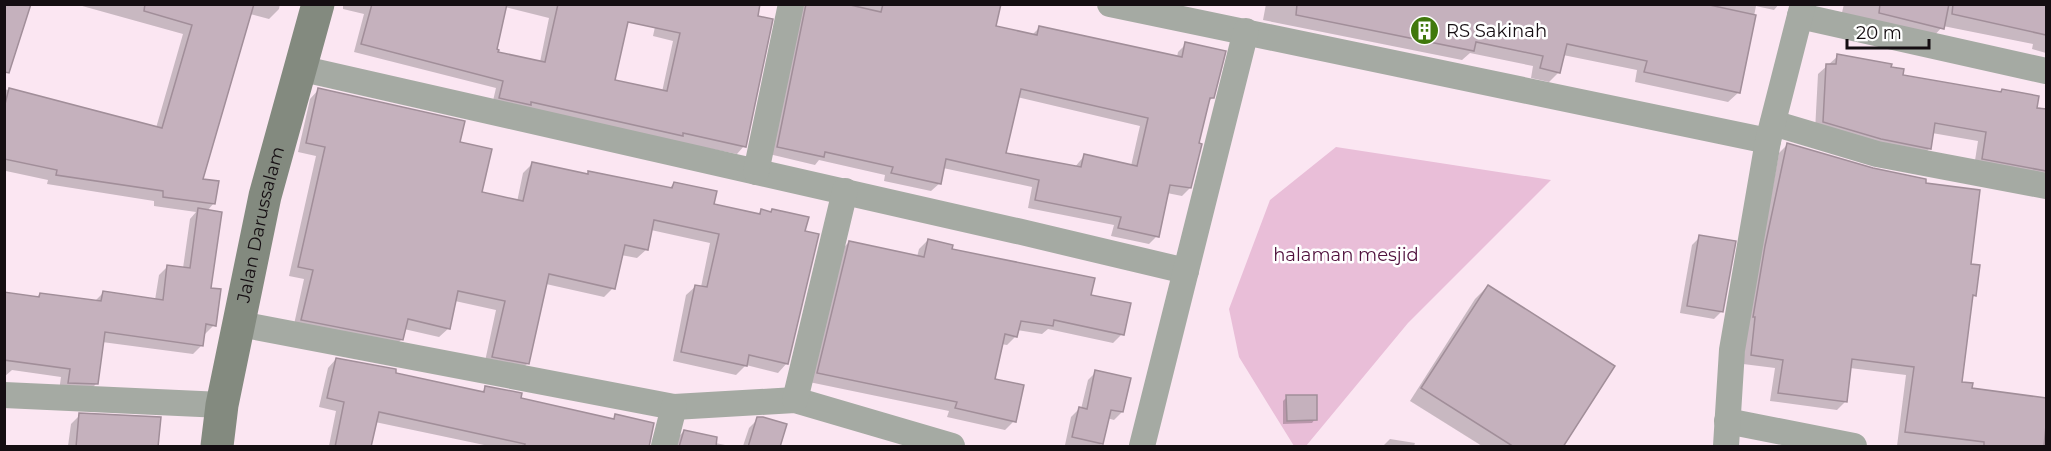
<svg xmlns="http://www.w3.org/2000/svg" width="2051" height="451" font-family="Montserrat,sans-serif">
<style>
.green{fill:#e9bed8}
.shadow{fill:#0003;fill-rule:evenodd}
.building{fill:#c5b1bd;stroke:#a18e99;stroke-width:1.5;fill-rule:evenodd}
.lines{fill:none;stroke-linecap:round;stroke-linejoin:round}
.street{stroke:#a5aaa3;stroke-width:26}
.secondary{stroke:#838a7f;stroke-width:33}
.labels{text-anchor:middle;stroke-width:5;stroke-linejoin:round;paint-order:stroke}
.poi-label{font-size:18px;fill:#150e12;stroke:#fff;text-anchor:start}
.street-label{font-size:18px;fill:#150e12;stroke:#fff}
.park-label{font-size:18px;fill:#50113d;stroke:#fff}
</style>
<rect width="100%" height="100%" fill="#fbe6f2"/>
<polygon class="green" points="1336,147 1551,180 1408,323 1306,446 1294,446 1239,357 1229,309 1270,200"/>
<g class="shadow">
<polygon points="75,4 280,4 279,9 269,19 250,14 201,180 214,203 207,211 209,289 214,325 205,334 203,334 202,345 193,354 102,342 96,384 87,393 59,391 61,377 12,370 4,377 4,294 36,298 40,294 94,302 103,293 155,300 159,275 168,266 183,268 190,219 196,212 154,206 154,201 47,184 48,180 6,171 4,180 4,89 156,128 183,34"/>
<path d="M343 4H630L613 81 662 92 673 41 653 36 660 4H759L744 146 737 154 492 105 496 88 354 52 364 14 343 9ZM505 7 549 18 540 62 497 53 495 50Z"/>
<path d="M797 4H982L994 27 1032 35 1039 28 1177 57 1178 52 1186 44 1212 98 1207 103 1190 188 1182 196 1167 193 1157 236 1149 244 1111 236 1114 225 1028 208 1032 187 943 168 940 183 931 191 884 181 885 175 819 160 815 165 769 154ZM1017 97 1140 126 1131 166 1084 156 1075 167 1005 154Z"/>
<polygon points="1266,4 1779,4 1774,10 1756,6 1739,92 1728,102 1635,82 1637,70 1563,55 1559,72 1549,82 1531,78 1533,66 1470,53 1462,60 1263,20"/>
<polygon points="1844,4 2046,4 2046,53 2032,49 2033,44 1943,26 1932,38 1840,21"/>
<polygon points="1838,56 1890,69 1901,77 2046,109 2046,183 1974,167 1978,141 1932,133 1930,148 1921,157 1815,131 1818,74"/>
<polygon points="319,89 459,143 481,194 517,202 523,173 532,164 586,176 589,172 669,189 674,183 712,205 757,215 761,211 804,232 787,363 778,373 746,365 736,375 673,361 686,295 696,286 701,287 710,243 651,230 647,249 637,258 621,255 613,288 604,297 546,284 528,363 519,372 484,366 496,310 455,301 449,328 439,337 404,329 402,339 393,348 293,329 304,279 289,276 316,156 298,152 310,99"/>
<polygon points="1787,145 1924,184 1969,265 1975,295 1971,298 1960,383 1970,389 2046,400 2046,446 1897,446 1906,375 1850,368 1845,402 1837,410 1770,401 1775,368 1743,364 1747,325 1779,153"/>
<polygon points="1700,237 1722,311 1714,319 1680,313 1692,245"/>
<polygon points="928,240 950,250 1089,296 1122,334 1113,343 1048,329 1042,334 1017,330 1016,336 1007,345 1001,344 993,380 1014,421 1005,430 947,417 949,411 809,382 840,251 849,242 917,257 919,249"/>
<polygon points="1488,286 1561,446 1482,446 1410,401 1475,299"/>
<polygon points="336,359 480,393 486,388 520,399 612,420 616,416 648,446 489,446 375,422 370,446 329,446 336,411 319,407 328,368"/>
<polygon points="1096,372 1122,412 1114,420 1107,418 1102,443 1099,446 1065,445 1071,417 1079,409 1081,409 1088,380"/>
<polygon points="1287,397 1315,419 1312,423 1283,424 1283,401"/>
<polygon points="80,415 157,446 68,446 71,424"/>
<polygon points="758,419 778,446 743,446 749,428"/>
<polygon points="684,431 691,438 730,446 673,446 675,440"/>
<polygon points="1390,439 1415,443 1414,446 1383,446"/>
</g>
<g class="building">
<polygon points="4,4 31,4 9,73 4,72"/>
<polygon points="145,4 254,4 203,179 219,181 215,204 163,197 163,191 56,175 57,170 4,159 4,108 9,88 162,128 192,25 144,11"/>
<path d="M372 4H507L497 49 499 50 498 52 545 62 558 4H760L758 16 773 19 746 147 683 133V136L531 102V105L499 98 503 81 361 44ZM628 22 680 33 667 91 615 80Z"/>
<path d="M806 4H846L881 12 883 4H1001L996 26 1037 35 1039 26 1182 57 1185 42 1226 51 1214 98H1210L1199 143 1202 144 1191 188 1170 185 1159 237 1118 228 1121 217 1035 200 1039 180 946 159 941 184 891 173 893 167 825 152 824 157 777 147ZM1021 89 1148 118 1137 166 1084 154 1081 167 1006 153Z"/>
<polygon points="1297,4 1705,4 1756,15 1740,93 1644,72 1647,61 1567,44 1560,73 1540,68 1543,56 1476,42 1474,51 1296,15"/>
<polygon points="1880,4 1949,4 1944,29 1879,13"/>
<polygon points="1953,4 2046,4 2046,35 1952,14"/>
<polygon points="1837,54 1892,64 1891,67 1904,69 1903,75 2001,92 2002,89 2039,96 2037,108 2046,109 2046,171 1982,159 1986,132 1935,123 1931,149 1881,139 1823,122 1826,64 1836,64"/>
<polygon points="318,88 465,121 460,142 492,149 482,192 523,201 532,162 588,174 588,171 672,188 674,182 717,191 714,204 760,214 761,209 771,212 772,209 809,217 805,231 819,234 788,364 749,355 747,366 681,352 695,285 707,287 719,234 654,220 648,250 625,245 615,289 549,274 529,364 492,357 505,301 458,291 450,329 408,319 403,340 301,320 313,270 298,267 325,147 306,143"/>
<polygon points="1787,143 1873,168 1926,179 1926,183 1980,190 1971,264 1980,265 1976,296 1973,295 1962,382 1973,383 1972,388 2046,398 2046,425 2044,447 1984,447 1984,442 1905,432 1914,367 1852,359 1847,402 1778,393 1783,360 1751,355 1755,317 1753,317 1765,246"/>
<polygon points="198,208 222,212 211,288 221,289 216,326 206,324 203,346 105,332 98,384 68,383 70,369 4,360 4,292 39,297 40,293 101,301 103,291 163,300 167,265 190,268"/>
<polygon points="1699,235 1736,241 1723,312 1687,306"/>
<polygon points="928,239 953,245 952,249 1095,278 1091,295 1131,303 1124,335 1054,320 1053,326 1021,321 1017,337 1005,334 995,379 1024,385 1016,422 955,408 957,402 817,373 849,241 924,257"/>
<polygon points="1488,285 1615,366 1563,447 1514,447 1421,388"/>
<polygon points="336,358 396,369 396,373 484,392 485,386 522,393 521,398 614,419 615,414 654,423 649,447 524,447 525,444 379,412 371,447 335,447 344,402 327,398"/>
<polygon points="1095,370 1131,378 1123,412 1111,410 1103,444 1072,437 1079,407 1087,409"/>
<polygon points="1286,395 1317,395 1317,420 1287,421"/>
<polygon points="79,413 161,417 158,447 76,447"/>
<polygon points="757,417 763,417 787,424 780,447 748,447"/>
<polygon points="684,430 717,437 716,447 679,447"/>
</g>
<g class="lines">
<g class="street">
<polyline points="1110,4 1768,141"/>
<polyline points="1800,16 2046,71"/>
<polyline points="299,68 1017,231 1186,271"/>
<polyline points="1773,123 1877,154 2046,186"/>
<polyline points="756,172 791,4"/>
<polyline points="240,324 674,407 795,400 952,446"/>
<polyline points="4,395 222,405"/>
<polyline points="795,400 845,191"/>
<polyline points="1727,421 1854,446"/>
<polyline points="664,446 674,407"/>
<polyline points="1142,446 1246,31"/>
<polyline points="1726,446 1732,350 1768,141 1803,4"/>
</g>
<path class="secondary" id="s1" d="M217 446 222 405 265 196 318 4"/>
</g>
<defs>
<symbol id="building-disc" viewBox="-11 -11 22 22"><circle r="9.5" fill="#40780c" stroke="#fff"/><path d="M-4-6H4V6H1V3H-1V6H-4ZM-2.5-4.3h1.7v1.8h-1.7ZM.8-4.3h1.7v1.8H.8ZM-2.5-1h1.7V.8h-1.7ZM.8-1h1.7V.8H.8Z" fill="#fff"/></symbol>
</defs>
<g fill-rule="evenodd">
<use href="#building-disc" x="1408" y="14" width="33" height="33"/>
</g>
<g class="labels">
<g class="poi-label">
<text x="1446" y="37">RS Sakinah</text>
</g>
<g class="street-label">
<text dy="6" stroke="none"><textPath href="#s1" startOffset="226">Jalan Darussalam</textPath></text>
</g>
<g class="park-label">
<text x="1346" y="261">halaman mesjid</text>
</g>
</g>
<rect width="2051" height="451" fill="none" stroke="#150e12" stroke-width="12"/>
<path d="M1847 39v9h82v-9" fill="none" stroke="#150e12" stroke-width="3"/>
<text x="1856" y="39" font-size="18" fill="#150e12" stroke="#ffffff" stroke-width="4.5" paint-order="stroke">20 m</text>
</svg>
